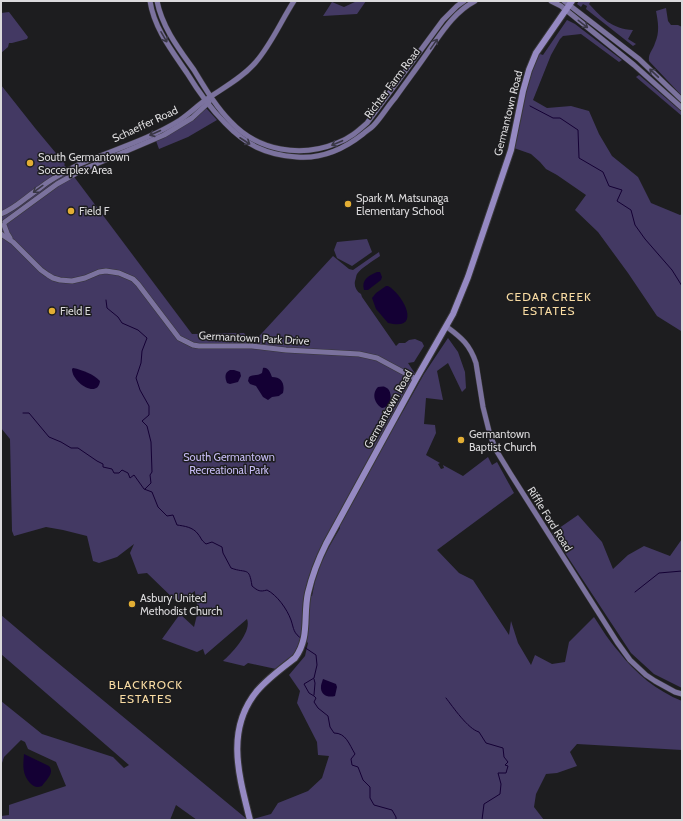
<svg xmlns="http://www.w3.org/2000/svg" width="683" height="821" font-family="Cabin,sans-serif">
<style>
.green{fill:#433963;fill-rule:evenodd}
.water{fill:#140034}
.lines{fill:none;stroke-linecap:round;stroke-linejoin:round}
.stream{stroke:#140034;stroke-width:1}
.secondary-casing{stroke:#383739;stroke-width:6}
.primary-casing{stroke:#383739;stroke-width:8}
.secondary{stroke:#7b729e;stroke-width:5}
.primary{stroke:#9589c2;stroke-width:6}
.oneway{stroke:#393745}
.poi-dot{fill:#e3ae34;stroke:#1d1d1f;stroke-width:1.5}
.labels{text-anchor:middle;stroke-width:3;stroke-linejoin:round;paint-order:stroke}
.street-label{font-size:11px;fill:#dbdadc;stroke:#1d1d1f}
.poi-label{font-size:11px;fill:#dbdadc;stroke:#1d1d1f;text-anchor:start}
.park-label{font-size:11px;fill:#c6bbf3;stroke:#1d1d1f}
.neighbourhood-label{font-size:12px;letter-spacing:1px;fill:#f9dca3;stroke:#1d1d1f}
</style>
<rect width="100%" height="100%" fill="#1d1d1f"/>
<g class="green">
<polygon points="357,1 366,1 357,14 323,16 332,2 344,7"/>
<path d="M579 1H591L589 4C602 18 612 29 633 30L628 39 636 44 633 46 586 9 587 6 583 4 581 7 577 4Z"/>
<path d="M666 8 668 21 671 25H678L682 27V96L649 61C648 53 653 50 655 43 660 32 658 22 656 11Z"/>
<polygon points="9,12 28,37 27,39 12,43 9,43 8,47 1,53 1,13"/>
<polygon points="567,20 575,24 622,60 619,62 581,34 563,36 560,39 551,55 533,100 547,108 571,106 589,111 599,134 612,156 638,177 651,203 680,215 682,214 682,331 681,331 657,316 628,273 598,232 575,210 586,195 557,175 546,169 540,162 531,154 514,148 524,95 537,53 543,55"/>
<polygon points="639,75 682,112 682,116 636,77"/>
<path d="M1 85 35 128 65 164 64 165 69 170 192 334 244 333 252 344 333 256 349 269 353 270 379 252 380 256C373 261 361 268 357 274 356 276 356 278 355 281 354 286 356 291 361 294L362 297 396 346 399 343H405L409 340 415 339 422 342 424 346 414 362 408 363 416 375 398 415V420L424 374 448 338 458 352 465 372 466 388 462 392 448 363 437 371 443 400 426 398 424 424 435 425 436 433 426 455 440 463 438 464 441 469 444 468 443 465 463 476 488 457 492 465 497 462 514 493 437 550 459 573 473 580 509 635 511 621 518 643 531 665 535 655 552 664 565 662 569 642 594 617C602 629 609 641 619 652 635 673 657 691 682 701V750L577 744 570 752 577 766 557 773 546 774 536 794 534 807 544 820H253V819L271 814 278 803 308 791 322 778 329 756 318 755 317 742 297 703 300 691 289 675 305 656 308 643 303 638 294 655 276 669 248 663 244 666 223 661C232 653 252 632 247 619L205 655 203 649 197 652 162 639 180 614 194 627 198 611 195 592V591L178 603 147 573 138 574 130 553 134 544 117 557 99 563 93 561 87 536 63 530 46 527 14 536 12 531 10 439 1 428ZM338 517 340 528 329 547 320 565 315 581 312 596 306 597Z"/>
<polygon points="202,108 207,109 217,120 188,137 159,149 155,138 157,133 188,118"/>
<polygon points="367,239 372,252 352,266 337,258 334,250 337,242"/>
<polygon points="578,515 602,542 613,569 628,555 644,546 670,556 682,539 682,688 654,674 631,653 552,533"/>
<polygon points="1,615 41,649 248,820 197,820 176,805 170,820 1,820 1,816 9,815 9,805 66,786 56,762 28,749 25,742 21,740 4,757 1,766 1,701 42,734 113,757 124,768 129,765 1,654"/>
</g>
<g class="water">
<path d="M377 272H380L382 277 381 280 368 290H364C361 280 368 276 377 272Z"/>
<path d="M386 286H388C403 294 423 332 388 323L376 309 372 298 376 293Z"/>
<path d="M73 368C83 370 93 374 100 381 98 399 72 383 72 369Z"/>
<path d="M263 368C268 367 270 372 272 377 282 377 285 384 283 393L280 395 279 396 272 397 268 400 263 397 256 386 250 384 248 381 249 377C253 374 258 376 262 373Z"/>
<path d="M230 370H234L240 372 241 376 238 382 230 384 227 383C225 378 224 373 230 370Z"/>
<path d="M378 387C380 387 383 386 385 387 392 389 392 401 388 405 386 407 384 408 382 408 375 404 371 394 378 387Z"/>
<path d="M323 679 336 684 337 687 335 696C328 698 320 695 321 686 321 685 323 679 323 679Z"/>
<path d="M24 754 49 766C55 773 46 780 42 786 37 788 34 787 30 783 22 774 23 766 24 754Z"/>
</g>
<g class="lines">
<g class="stream">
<polyline points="530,106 553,118 560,118 578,130 579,158 603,172 609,186 622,190 617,201 631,210 635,225 645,239 672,270 682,286"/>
<polyline points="106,300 107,308 118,317 122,323 138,330 147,338 142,351 141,363 136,378 140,390 149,406 149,415 142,421 147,426 151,442 152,472 150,475 151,483 145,489"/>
<path d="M23 413H29L49 437 61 442 71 448H78L97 461 103 464V467L112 469 114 473H119L122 470 128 473 130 478 134 475 144 489 152 492 158 507 167 516 173 515 177 525C184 526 193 527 198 534 202 539 200 539 206 544L212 542 222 547 223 553 231 568C247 574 249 566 252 586 258 591 260 592 267 590 277 595 287 609 291 620 294 629 293 633 302 639"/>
<polyline points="635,592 659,573 682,571"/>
<path d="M304 647 316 655 317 665 314 678 304 684 309 693 314 696 316 698 314 702 318 708 328 716 330 727 334 733C346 733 349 744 355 754L351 759 352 765 358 767 363 780 370 787V798L374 805 392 810 396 817V820"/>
<polyline points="314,695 315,683 314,679"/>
<path d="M446 698C453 707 468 729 479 732L486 743 503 748 504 757 508 762 505 765 508 766 506 773H498L501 784 500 794 484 804 482 820"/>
</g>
<defs>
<g id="secondary">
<path d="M150 1C154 28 172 51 187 73 198 91 210 108 225 123 246 145 266 155 297 157 321 159 344 149 363 134 366 131 370 129 373 126 381 118 387 107 395 98 407 81 420 64 432 46 444 29 456 11 475 1"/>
<path d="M157 1C162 27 179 49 194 70 205 88 216 107 231 122 258 151 301 158 337 143 349 139 358 131 367 123L443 20 457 6 464 1"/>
<polyline points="551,1 561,6 634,65 682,108"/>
<polyline points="564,1 639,59 682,100"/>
<path d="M1 214C16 208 27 196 40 188 52 178 66 171 80 164 113 150 150 139 180 120 189 114 196 107 204 101 221 89 241 79 255 63 271 45 281 21 294 1"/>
<polyline points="5,222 57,184 82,170 164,135 192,118 207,104 209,102"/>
<polyline points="4,225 7,233 10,238"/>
<polyline points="1,234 13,242 41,270 48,275 53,278 60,280 72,281 85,278 99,272 106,271 119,273 133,279 138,284 179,338 193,345 199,346 252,346 286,350 359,354 377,358 416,379"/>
<path d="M447 327C462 338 470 345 476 363L483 407 490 435 496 450 510 473 617 642 630 660 646 675 655 681 675 692 682 694"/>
</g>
<path id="primary" d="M250 820C239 776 225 730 257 691 268 678 282 668 295 658 310 638 303 616 308 593 312 576 318 560 326 544L416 379 453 314 468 277 511 150 523 91 529 70 536 53 572 1"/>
</defs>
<use href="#secondary" class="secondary-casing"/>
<use href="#primary" class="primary-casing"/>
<use href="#secondary" class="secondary"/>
<use href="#primary" class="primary"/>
</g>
<defs><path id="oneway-shaft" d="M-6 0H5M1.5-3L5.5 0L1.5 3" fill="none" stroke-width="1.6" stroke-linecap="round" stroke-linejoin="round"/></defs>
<g class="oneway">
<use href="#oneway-shaft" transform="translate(583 24) rotate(38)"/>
<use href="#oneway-shaft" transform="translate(164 37) rotate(60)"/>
<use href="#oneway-shaft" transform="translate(434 44) rotate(-55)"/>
<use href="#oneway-shaft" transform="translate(654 73) rotate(-137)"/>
<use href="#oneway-shaft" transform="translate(155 133) rotate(156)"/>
<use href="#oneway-shaft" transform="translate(245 141) rotate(33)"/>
<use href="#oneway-shaft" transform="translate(337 143) rotate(157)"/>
<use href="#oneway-shaft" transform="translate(38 189) rotate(144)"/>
</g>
<g class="poi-dot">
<circle cx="30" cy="163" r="4"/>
<circle cx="348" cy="204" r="4"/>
<circle cx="71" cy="211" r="4"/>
<circle cx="52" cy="311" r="4"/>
<circle cx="461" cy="440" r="4"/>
<circle cx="132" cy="604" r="4"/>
</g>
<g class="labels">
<g class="street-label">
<text transform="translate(392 83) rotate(-53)" y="4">Richter Farm Road</text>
<text transform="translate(508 113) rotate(-76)" y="4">Germantown Road</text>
<text transform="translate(145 124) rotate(-25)" y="4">Schaeffer Road</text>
<text transform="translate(254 338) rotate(3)" y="4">Germantown Park Drive</text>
<text transform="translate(388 409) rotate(-61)" y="4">Germantown Road</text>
<text transform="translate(550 519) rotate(58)" y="4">Riffle Ford Road</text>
</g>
<g class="poi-label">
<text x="38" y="161">South Germantown<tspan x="38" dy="13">Soccerplex Area</tspan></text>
<text x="356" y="202">Spark M. Matsunaga<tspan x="356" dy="13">Elementary School</tspan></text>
<text x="79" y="215">Field F</text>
<text x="60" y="315">Field E</text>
<text x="469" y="438">Germantown<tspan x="469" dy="13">Baptist Church</tspan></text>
<text x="140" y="602">Asbury United<tspan x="140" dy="13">Methodist Church</tspan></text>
</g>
<g class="park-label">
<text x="229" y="461">South Germantown<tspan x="229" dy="13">Recreational Park</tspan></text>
</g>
<g class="neighbourhood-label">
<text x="549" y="301">CEDAR CREEK<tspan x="549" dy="14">ESTATES</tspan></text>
<text x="146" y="689">BLACKROCK<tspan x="146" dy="14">ESTATES</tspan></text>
</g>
</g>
<rect width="683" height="821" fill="none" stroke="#dbdadc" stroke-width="4"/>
</svg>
